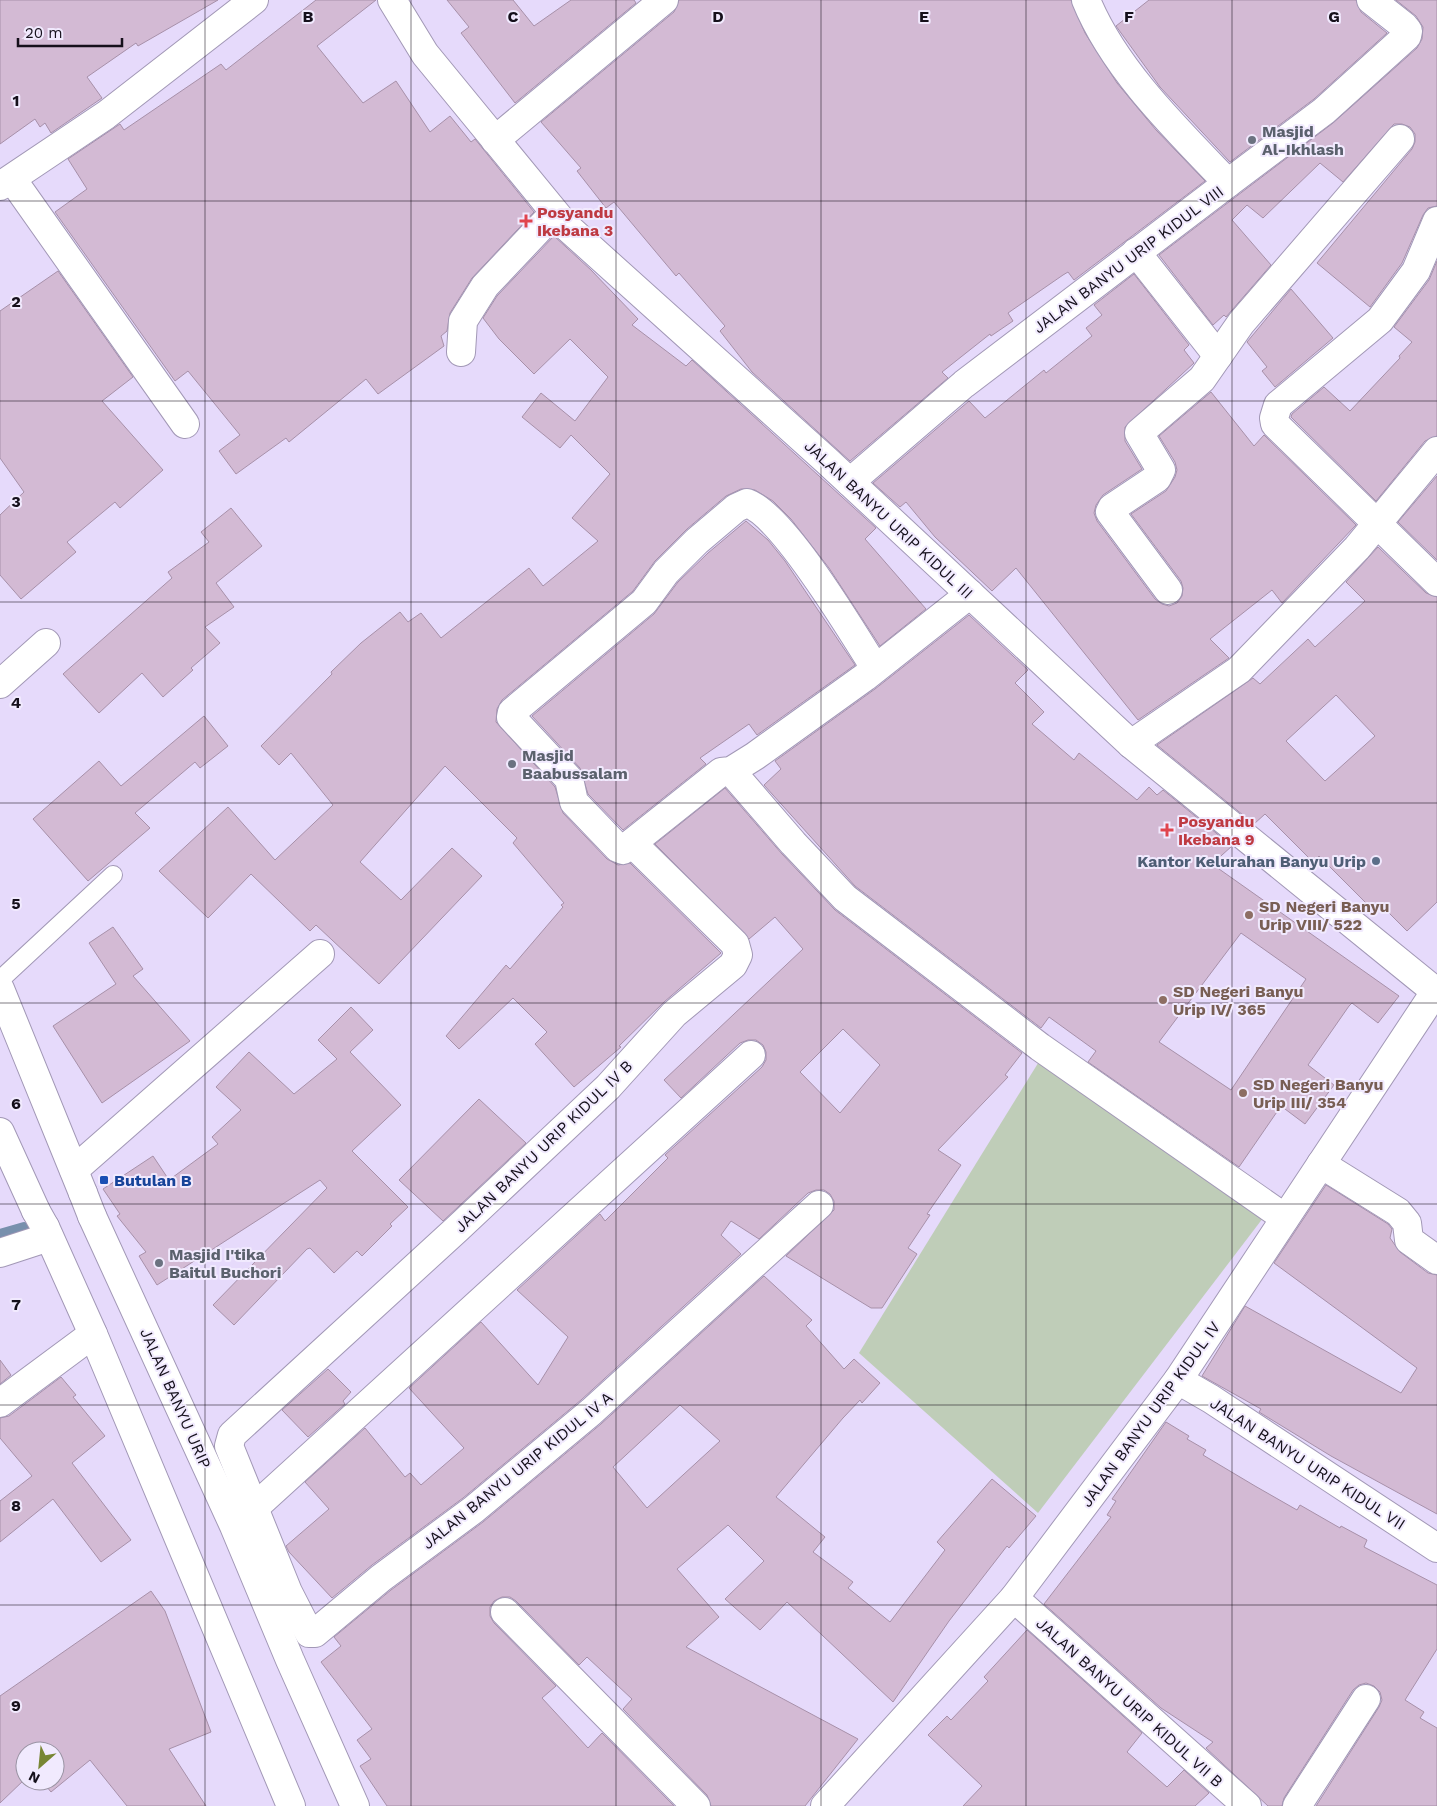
<svg xmlns="http://www.w3.org/2000/svg" width="1437" height="1806" font-family="'Work Sans',sans-serif">
<style>
.green{fill:#bfcdb8}
.lines{fill:none;stroke-linecap:round;stroke-linejoin:round}
.stream{stroke:#7890ad;stroke-width:10}
.building{fill:#d3bad4;stroke:#a790a9;fill-rule:evenodd}
.lane-casing{stroke:#a298b6;stroke-width:20}
.street-casing{stroke:#a298b6;stroke-width:30}
.secondary-casing{stroke:#a298b6;stroke-width:30}
.primary-casing{stroke:#a298b6;stroke-width:30}
.lane{stroke:#fff;stroke-width:18}
.street{stroke:#fff;stroke-width:28}
.secondary{stroke:#fff;stroke-width:28}
.primary{stroke:#fff;stroke-width:28}
.grid{fill:none;stroke:#15101b;stroke-width:1;stroke-opacity:0.55}
.worship-dot{fill:#6b7280;stroke:#f1eafe;stroke-width:2}
.health-dot{fill:#e0444e;stroke:#f1eafe;stroke-width:2}
.service-dot{fill:#5c6f8a;stroke:#f1eafe;stroke-width:2}
.education-dot{fill:#8d6e63;stroke:#f1eafe;stroke-width:2}
.transit-dot{fill:#1a4fb4;stroke:#f1eafe;stroke-width:2}
.labels{text-anchor:middle;stroke-width:4;stroke-linejoin:round;paint-order:stroke}
.worship-label{font-size:16px;font-weight:bold;fill:#5b616d;stroke:#f1eafe;text-anchor:start}
.health-label{font-size:16px;font-weight:bold;fill:#be3a42;stroke:#f1eafe;text-anchor:start}
.street-label{font-size:16px;fill:#15101b;stroke:#f1eafe}
.service-label{font-size:16px;font-weight:bold;fill:#4e5e75;stroke:#f1eafe;text-anchor:end}
.education-label{font-size:16px;font-weight:bold;fill:#785e54;stroke:#f1eafe;text-anchor:start}
.transit-label{font-size:16px;font-weight:bold;fill:#164399;stroke:#f1eafe;text-anchor:start}
.grid-label{font-size:16px;text-anchor:middle;font-weight:bold;fill:#15101b;stroke:#f1eafe;stroke-width:4;stroke-linejoin:round;paint-order:stroke}
</style>
<rect width="100%" height="100%" fill="#e6dafb"/>
<polygon class="green" points="1040,1060 1263,1218 1038,1513 859,1353"/>
<g class="lines">
<polyline class="stream" points="0,1234 24,1227"/>
</g>
<g class="building">
<polygon points="0,0 218,0 138,46 136,43 87,77 102,98 51,133 45,123 40,127 35,119 0,144"/>
<polygon points="316,0 376,0 317,46 363,103 396,81 430,132 450,116 471,142 475,139 534,212 472,278 450,313 447,331 441,336 444,346 378,394 366,379 289,442 286,438 236,474 219,451 240,435 188,371 175,381 55,212 87,189 68,159 120,124 124,130 221,64 226,70"/>
<polygon points="447,0 513,0 534,26 571,0 634,0 636,3 515,103 461,33 469,27"/>
<polygon points="679,0 1071,0 1085,33 1117,83 1156,130 1205,181 1074,280 1068,272 1063,275 1008,313 1013,321 991,336 990,334 942,372 948,378 850,461 752,372 720,331 725,326 679,273 676,276 614,202 606,208 577,171 581,168 541,122 674,12"/>
<polygon points="1149,0 1356,0 1361,12 1387,33 1314,99 1230,162 1160,87 1116,26"/>
<polygon points="1396,0 1437,0 1437,206 1428,208 1423,215 1402,263 1370,307 1317,263 1412,149 1415,142 1415,134 1410,127 1402,124 1394,124 1343,182 1320,163 1263,218 1247,205 1232,220 1271,265 1226,317 1224,315 1213,325 1159,255 1333,123 1417,48 1422,39 1423,27 1416,16"/>
<polygon points="554,236 591,270 638,319 632,325 686,366 692,360 876,528 865,539 926,609 880,646 829,568 791,519 773,501 755,490 741,489 726,496 687,529 655,561 633,591 502,700 497,709 496,722 555,787 563,813 607,859 618,865 630,863 721,953 664,1002 619,1046 621,1047 574,1087 535,1044 547,1032 513,998 459,1049 446,1036 506,965 510,969 563,907 561,905 564,903 513,843 517,838 445,766 360,862 401,900 452,848 482,876 379,984 316,925 310,931 251,874 208,918 159,871 228,807 275,860 333,805 291,753 279,765 261,746 332,674 331,672 361,643 400,612 408,622 421,613 441,638 529,568 543,586 598,541 572,518 610,474 571,435 560,448 522,417 541,393 575,421 608,377 570,339 534,374 499,339 483,318 497,296"/>
<polygon points="1437,261 1437,436 1425,441 1376,501 1291,417 1292,414 1324,387 1350,411 1400,358 1399,356 1412,342 1394,327 1429,280"/>
<polygon points="58,271 133,377 102,401 163,470 120,508 115,502 67,542 76,552 21,599 0,575 0,515 24,492 0,458 0,311"/>
<polygon points="1134,274 1189,345 1184,350 1194,363 1125,427 1125,441 1142,469 1103,495 1096,505 1094,513 1097,521 1155,599 1162,604 1169,606 1177,603 1182,596 1183,588 1181,581 1131,514 1166,491 1175,477 1177,470 1175,462 1159,436 1211,392 1254,446 1264,435 1356,525 1282,603 1272,590 1210,639 1229,658 1138,720 1016,568 992,591 935,537 906,502 900,507 873,483 969,401 985,418 1044,370 1046,373 1092,336 1086,328 1102,315 1094,305"/>
<polygon points="1291,289 1333,338 1275,387 1262,371 1267,367 1247,342"/>
<polygon points="1437,476 1437,560 1398,522"/>
<polygon points="231,508 262,546 216,583 234,607 205,627 220,643 191,668 193,670 163,697 142,673 99,713 63,674 172,578 168,572 209,542 201,532"/>
<polygon points="746,521 768,540 785,561 855,665 757,735 749,724 700,758 706,764 623,830 588,794 580,768 532,716 654,614 678,582 708,553"/>
<path d="M1378 547 1426 593 1437 597V902L1407 931 1381 905 1375 912 1319 856 1313 862 1265 814 1254 824 1157 745 1253 678 1260 684 1308 639 1315 647 1365 601 1346 582ZM1336 695 1375 736 1325 781 1286 741Z"/>
<path d="M969 615 1028 670 1015 683 1044 712 1032 724 1074 760 1079 753 1137 800 1149 787 1157 795 1163 790 1232 846 1212 864 1399 996 1378 1023 1352 1003 1349 1006 1308 1065 1334 1085 1305 1124 1281 1106 1239 1167 1088 1062 1096 1051 1049 1017 1041 1028 855 886 764 785 781 769 775 761 875 689ZM1241 933 1306 979 1231 1090 1159 1042Z"/>
<polygon points="204,716 228,746 200,768 195,762 135,813 150,828 88,881 33,819 99,761 121,786"/>
<path d="M725 788 782 854 835 910 1022 1053 1005 1075 1008 1077 938 1150 961 1165 927 1214 930 1215 908 1248 917 1254 882 1308H871L786 1256 834 1210V1201L830 1194 824 1190H816L808 1193 759 1239 731 1221 721 1235 741 1254 581 1400 463 1498 372 1565 332 1598 289 1552 286 1546 329 1509 305 1482 365 1428 405 1477 410 1473 421 1485 464 1448 409 1388 481 1322 538 1385 568 1337 517 1290 600 1214 605 1221 668 1158 665 1155 762 1067 766 1060V1052L763 1045 756 1040H748L740 1043 681 1098 664 1080 803 949 775 917 749 939 655 844ZM843 1029 880 1065 840 1113 800 1072Z"/>
<polygon points="113,927 143,969 133,976 190,1041 102,1103 53,1026 116,984 89,943"/>
<polygon points="351,1007 373,1030 350,1052 401,1105 352,1151 408,1207 390,1224 392,1226 362,1256 357,1251 334,1273 310,1248 307,1249 234,1325 213,1305 327,1188 320,1180 157,1285 139,1256 146,1252 117,1216 120,1214 103,1189 153,1156 169,1180 218,1144 212,1137 241,1110 216,1087 249,1052 294,1094 337,1059 318,1040"/>
<polygon points="479,1099 526,1143 443,1221 399,1180"/>
<polygon points="1326,1185 1388,1224 1392,1229 1390,1238 1400,1252 1428,1273 1437,1275 1437,1514 1331,1456 1259,1412 1261,1409 1202,1376 1245,1306 1401,1393 1417,1368 1274,1263"/>
<path d="M764 1276 812 1320 806 1326 844 1369 854 1359 880 1383 862 1403 860 1400 843 1418 776 1497 825 1537 813 1552 853 1582 848 1588 890 1622 945 1550 937 1542 992 1479 1036 1516 1009 1548 1007 1546 949 1621 893 1702 787 1602 760 1630 725 1599 764 1561 728 1525 677 1569 719 1617 686 1647 858 1739 805 1806H711L707 1795 623 1709 632 1699 587 1657 579 1665 516 1601 510 1597H502L494 1601 490 1607V1616L494 1623 556 1686 542 1698 588 1748 602 1733 674 1806H387L360 1766 371 1759 357 1740 372 1729 321 1662 341 1646 334 1637 391 1590 483 1522 601 1424ZM680 1405 720 1441 647 1508 613 1467Z"/>
<polygon points="0,1360 11,1375 0,1384"/>
<polygon points="328,1369 351,1392 343,1401 345,1404 308,1437 282,1410"/>
<polygon points="61,1377 76,1395 73,1397 105,1436 72,1463 131,1540 101,1562 53,1499 0,1542 0,1501 32,1476 0,1438 0,1418 9,1416"/>
<polygon points="1166,1422 1189,1436 1187,1439 1206,1450 1203,1455 1255,1486 1297,1510 1300,1505 1340,1528 1341,1526 1367,1540 1364,1547 1437,1585 1437,1649 1405,1700 1424,1712 1420,1718 1437,1728 1437,1806 1316,1806 1379,1707 1382,1700 1380,1692 1374,1686 1366,1683 1359,1685 1353,1690 1284,1798 1282,1806 1268,1806 1206,1748 1213,1742 1161,1708 1044,1604 1111,1517 1107,1515 1116,1501 1112,1499"/>
<polygon points="151,1591 165,1611 211,1732 169,1749 206,1806 127,1806 90,1760 51,1792 42,1781 55,1781 55,1751 25,1751 25,1779 0,1803 0,1696"/>
<polygon points="1027,1630 1142,1733 1127,1752 1167,1787 1184,1770 1209,1793 1195,1806 963,1806 982,1786 928,1735 947,1716 951,1720 988,1681 984,1677"/>
</g>
<g class="lines">
<defs>
<polyline id="lane" points="0,980 113,875"/>
<g id="street">
<polyline points="392,0 425,54 566,226 826,460 1131,744 1435,991"/>
<polyline points="495,140 664,0"/>
<polyline points="12,179 185,424"/>
<polyline points="1228,183 1324,111 1407,36 1408,31 1404,26 1371,0"/>
<polyline points="0,186 106,115 254,0"/>
<polyline points="1437,221 1416,271 1380,320 1278,405 1274,418 1275,424 1437,582"/>
<polyline points="1136,252 1218,356"/>
<polyline points="461,352 463,321 485,286 554,213"/>
<path d="M850 482 964 384 1228 183C1177 130 1114 69 1086 0"/>
<polyline points="1168,590 1110,512 1112,508 1157,478 1161,470 1139,433 1202,379 1241,323 1400,139"/>
<path d="M875 668C853 633 783 515 747 503L736 508 697 541 666 572 644 602 512 712 511 717 569 779 574 802 618 848 623 850 721 772 731 771 755 756 865 677 970 594"/>
<polyline points="0,684 46,643"/>
<polyline points="1131,744 1239,670 1357,548 1437,451"/>
<polyline points="731,771 793,843 845,898 1040,1047 1285,1218"/>
<polyline points="632,843 735,944 738,955 733,965 674,1014 608,1087 457,1229 232,1435 229,1446 288,1592 309,1633 315,1633 381,1578 473,1510 591,1412 819,1205"/>
<polyline points="1321,1164 1398,1212 1407,1223 1409,1240 1437,1260"/>
<polyline points="74,1170 320,954"/>
<polyline points="0,1253 49,1237"/>
<polyline points="1178,1380 1211,1399 1437,1548"/>
<polyline points="0,1403 93,1334"/>
<polyline points="242,1519 751,1055"/>
<polyline points="1014,1598 1247,1806"/>
<polyline points="505,1612 696,1806"/>
<polyline points="825,1806 1014,1598 1178,1380 1437,989"/>
<polyline points="1297,1806 1366,1699"/>
</g>
<g id="secondary">
<polyline points="0,989 83,1193"/>
<polyline points="0,1132 36,1211"/>
<polyline points="92,1216 234,1526 290,1660 355,1806"/>
<polyline points="45,1227 93,1334 291,1806"/>
</g>
<g id="primary">
<polyline points="83,1193 92,1216"/>
<polyline points="36,1211 45,1227"/>
</g>
</defs>
<use href="#lane" class="lane-casing"/>
<use href="#street" class="street-casing"/>
<use href="#secondary" class="secondary-casing"/>
<use href="#primary" class="primary-casing"/>
<use href="#lane" class="lane"/>
<use href="#street" class="street"/>
<use href="#secondary" class="secondary"/>
<use href="#primary" class="primary"/>
</g>
<path class="grid" d="M205 0V1806M411 0V1806M616 0V1806M821 0V1806M1026 0V1806M1232 0V1806M0 201H1437M0 401H1437M0 602H1437M0 803H1437M0 1003H1437M0 1204H1437M0 1405H1437M0 1605H1437"/>
<g class="worship-dot">
<circle cx="1252" cy="140" r="5"/>
<circle cx="512" cy="764" r="5"/>
<circle cx="159" cy="1263" r="5"/>
</g>
<g class="health-dot">
<path d="M523.5 213.5h5v5h5v5h-5v5h-5v-5h-5v-5h5z"/>
<path d="M1164.5 822.5h5v5h5v5h-5v5h-5v-5h-5v-5h5z"/>
</g>
<circle class="service-dot" cx="1376" cy="861" r="5"/>
<g class="education-dot">
<circle cx="1249" cy="915" r="5"/>
<circle cx="1163" cy="1000" r="5"/>
<circle cx="1243" cy="1093" r="5"/>
</g>
<rect class="transit-dot" x="99" y="1175" width="10" height="10" rx="2.5"/>
<g class="labels">
<g class="worship-label">
<text x="1262" y="137">Masjid<tspan x="1262" dy="18">Al-Ikhlash</tspan></text>
<text x="522" y="761">Masjid<tspan x="522" dy="18">Baabussalam</tspan></text>
<text x="169" y="1260">Masjid I'tika<tspan x="169" dy="18">Baitul Buchori</tspan></text>
</g>
<g class="health-label">
<text x="537" y="218">Posyandu<tspan x="537" dy="18">Ikebana 3</tspan></text>
<text x="1178" y="827">Posyandu<tspan x="1178" dy="18">Ikebana 9</tspan></text>
</g>
<g class="street-label">
<text transform="translate(1128 259) rotate(-37)" y="6">JALAN BANYU URIP KIDUL VIII</text>
<text transform="translate(889 519) rotate(43)" y="6">JALAN BANYU URIP KIDUL III</text>
<text transform="translate(543 1146) rotate(-44)" y="6">JALAN BANYU URIP KIDUL IV B</text>
<text transform="translate(176 1398) rotate(66)" y="6">JALAN BANYU URIP</text>
<text transform="translate(1150 1414) rotate(-54)" y="6">JALAN BANYU URIP KIDUL IV</text>
<text transform="translate(1308 1463) rotate(33)" y="6">JALAN BANYU URIP KIDUL VII</text>
<text transform="translate(517 1470) rotate(-39)" y="6">JALAN BANYU URIP KIDUL IV A</text>
<text transform="translate(1130 1702) rotate(42)" y="6">JALAN BANYU URIP KIDUL VII B</text>
</g>
<g class="service-label">
<text x="1366" y="867">Kantor Kelurahan Banyu Urip</text>
</g>
<g class="education-label">
<text x="1259" y="912">SD Negeri Banyu<tspan x="1259" dy="18">Urip VIII/ 522</tspan></text>
<text x="1173" y="997">SD Negeri Banyu<tspan x="1173" dy="18">Urip IV/ 365</tspan></text>
<text x="1253" y="1090">SD Negeri Banyu<tspan x="1253" dy="18">Urip III/ 354</tspan></text>
</g>
<g class="transit-label">
<text x="114" y="1186">Butulan B</text>
</g>
</g>
<g class="grid-label">
<text x="308" y="22">B</text>
<text x="513" y="22">C</text>
<text x="718" y="22">D</text>
<text x="924" y="22">E</text>
<text x="1129" y="22">F</text>
<text x="1334" y="22">G</text>
<text x="16" y="106">1</text>
<text x="16" y="307">2</text>
<text x="16" y="507">3</text>
<text x="16" y="708">4</text>
<text x="16" y="909">5</text>
<text x="16" y="1109">6</text>
<text x="16" y="1310">7</text>
<text x="16" y="1511">8</text>
<text x="16" y="1711">9</text>
</g>
<g transform="translate(40 1766) rotate(207)"><circle r="24" fill="#f1eafe" stroke="#9993a3"/>
<path d="M0-4L9 19L0 12L-9 19Z" fill="#788634"/>
<text y="-8" font-size="14" font-weight="bold" text-anchor="middle" fill="#15101b">N</text>
</g>
<path d="M18 38v8h104v-8" fill="none" stroke="#15101b" stroke-width="2.5"/>
<text x="25" y="38" font-size="15" fill="#15101b" stroke="#f1eafe" stroke-width="4" paint-order="stroke">20 m</text>
</svg>
